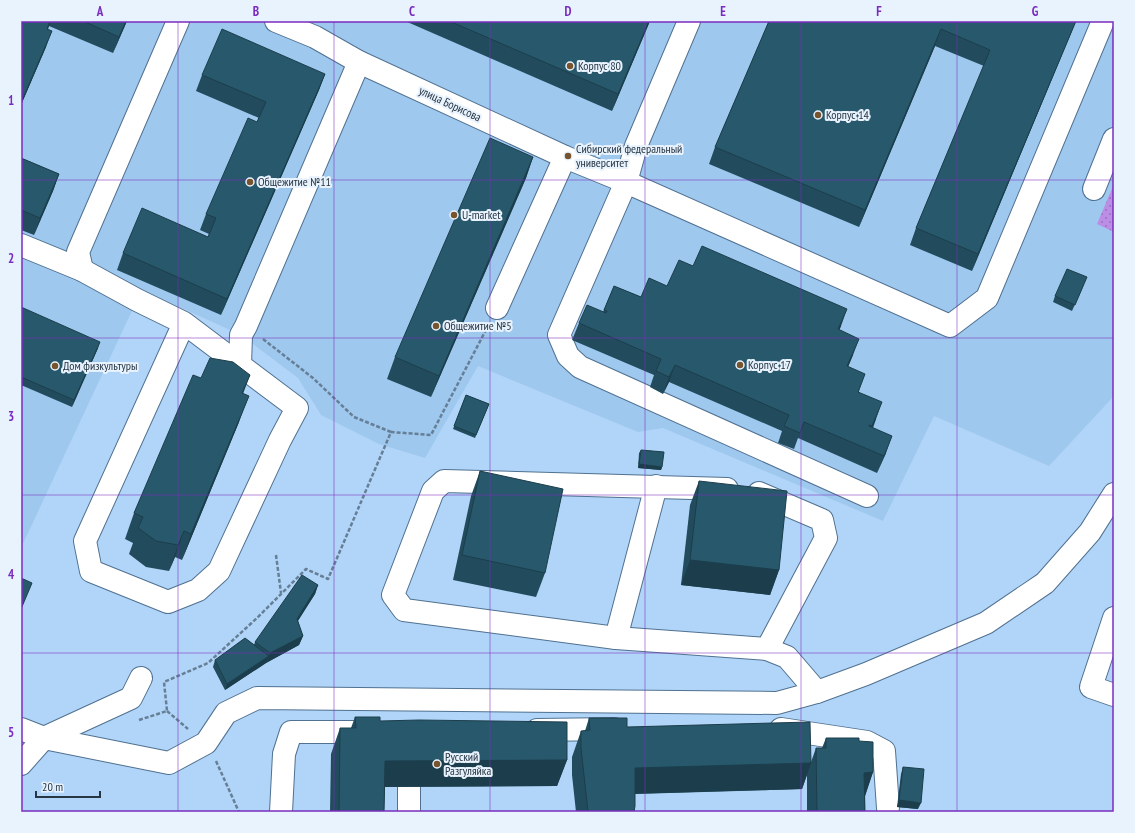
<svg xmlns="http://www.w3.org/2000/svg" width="1135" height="833" font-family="'PT Sans Narrow',sans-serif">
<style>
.built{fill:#9fc8ef}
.park{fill:url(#park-dots)}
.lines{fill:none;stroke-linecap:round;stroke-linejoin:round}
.minor-casing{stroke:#507190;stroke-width:24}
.path{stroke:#667f96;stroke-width:2.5;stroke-dasharray:4 2;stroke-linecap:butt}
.minor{stroke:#fff;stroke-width:22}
.wall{fill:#224c5d}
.shaded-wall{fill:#1c3e4c}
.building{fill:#28586c;stroke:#1c3e4c}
.grid{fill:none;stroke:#7b2cbf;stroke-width:1;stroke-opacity:0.55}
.poi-dot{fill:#77542d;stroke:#e8f3fe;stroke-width:1.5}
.labels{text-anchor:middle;stroke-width:4;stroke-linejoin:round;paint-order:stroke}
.poi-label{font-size:12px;fill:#273643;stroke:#e8f3fe;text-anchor:start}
.street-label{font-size:12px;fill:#273643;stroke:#e8f3fe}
.neatline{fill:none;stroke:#7b2cbf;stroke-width:1.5}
.grid-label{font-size:13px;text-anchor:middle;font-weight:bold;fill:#7b2cbf}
</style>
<defs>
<pattern id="park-dots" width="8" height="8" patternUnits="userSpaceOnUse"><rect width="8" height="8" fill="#bb8de5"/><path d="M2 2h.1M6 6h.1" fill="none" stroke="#9874bb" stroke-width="1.8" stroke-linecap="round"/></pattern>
</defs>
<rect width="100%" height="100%" fill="#b1d5f8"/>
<polygon class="built" points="21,21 1114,21 1114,396 1049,466 934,416 883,521 663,428 638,432 478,366 425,458 379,444 321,415 298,378 241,335 142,290 137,300 21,548"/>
<polygon class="park" points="1114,184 1114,232 1097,224"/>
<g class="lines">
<defs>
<g id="minor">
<polyline points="276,21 315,37 359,62 565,157 626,182 950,326 987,298 1103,21"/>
<polyline points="689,21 636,146 626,182 559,335 568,356 580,367 867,496"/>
<polyline points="1094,189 1114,139"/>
<polyline points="21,245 82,270 137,300 184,323 85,541 91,571 168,602 198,590 219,571 280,440 297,408 184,323"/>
<polyline points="82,270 78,252 178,21"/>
<polyline points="497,308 565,157"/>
<polyline points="240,364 241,335 246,326 359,62"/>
<polyline points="727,489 444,481 433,491 393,595 404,610 616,638 767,649 787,657 817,692"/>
<polyline points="759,493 822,520 826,538 767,649"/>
<polyline points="1114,618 1091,687 1114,695"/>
<polyline points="616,638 656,486"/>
<polyline points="21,729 44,738 131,698 141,678"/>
<polyline points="781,729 867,742 884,751 888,808"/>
<polyline points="537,730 614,729"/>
<polyline points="21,764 44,738 169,763 206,743 226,713 257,698 777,703 817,692 866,674 986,623 1045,583 1090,532 1114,494"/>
<polyline points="409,786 409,812"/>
<polyline points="281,812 284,754 291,732 368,732"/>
</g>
</defs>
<use href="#minor" class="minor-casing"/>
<g class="path">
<polyline points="263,339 313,378 354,417 391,432"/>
<polyline points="276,555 281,593"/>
<polyline points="167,711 188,729"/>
<polyline points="139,720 167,711 164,682 208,663 257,618 306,569 328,579 391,432 431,435 488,326"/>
<polyline points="216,761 239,812"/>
</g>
<use href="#minor" class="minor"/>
</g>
<g class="wall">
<polygon points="21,21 127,21 113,53 49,26 48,29 46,47 21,105"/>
<polygon points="405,21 650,21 612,111"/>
<polygon points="769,21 1076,21 972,271 910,245 916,228 984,66 935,46 859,227 709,164 715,147"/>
<polygon points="325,74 319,90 221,315 117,270 123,253 208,237 209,234 200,230 206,214 259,118 196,91 202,75"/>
<polygon points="533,157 526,178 431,397 387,379 395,357"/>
<polygon points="21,158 59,174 53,191 34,235 21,230"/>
<polygon points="693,266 841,326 839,330 853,355 848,367 859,392 876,419 873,428 886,453 877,473 798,438 794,449 778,443 782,431 669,382 663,394 650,387 654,375 572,340 579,323 603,312 614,286 641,297 667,286"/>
<polygon points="1084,284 1072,311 1053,302 1055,296"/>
<polygon points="21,307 98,348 72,407 21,385"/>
<polygon points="250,375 243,394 239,422 182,560 175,557 169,571 146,567 129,554 133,543 125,539 134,513 201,378"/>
<polygon points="466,395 489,404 475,438 453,429"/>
<polygon points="641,450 662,467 661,470 638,468 639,453"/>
<polygon points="480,471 545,573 536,597 453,580 471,496"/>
<polygon points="699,481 779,570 770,595 681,585 690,505"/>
<polygon points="318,585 315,594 298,621 303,636 299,645 266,663 225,690 213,667 215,660 254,645 255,642"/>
<polygon points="355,717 380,721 567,760 557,786 385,787 384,812 330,812 331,754 340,728 351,728"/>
<polygon points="589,718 627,727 811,762 816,748 822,748 826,738 859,741 873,772 865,796 865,812 807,812 807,775 802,789 635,794 634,812 576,812 572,775 572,757 581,731 585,731"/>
<polygon points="903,767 918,809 897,807 901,774"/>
</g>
<g class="shaded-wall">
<polygon points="50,21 51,21 49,26 41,45"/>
<polygon points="126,21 127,21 113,53 119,37"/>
<polygon points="649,21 650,21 612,111 618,94"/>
<polygon points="1076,21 972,271 978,254"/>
<polygon points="941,29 935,46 859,227 865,210"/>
<polygon points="52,31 46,47 21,105 21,103"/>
<polygon points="325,74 319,90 221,315 227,299"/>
<polygon points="533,157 526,178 431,397 439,376"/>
<polygon points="59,174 53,191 34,235 40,218"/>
<polygon points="847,309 841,326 832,346 838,329"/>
<polygon points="859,339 853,355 841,383 847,366"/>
<polygon points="100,342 98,348 72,407 74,400"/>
<polygon points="675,365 669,382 663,394 669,377"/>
<polygon points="865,374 859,391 852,408 858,392"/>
<polygon points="249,396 239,422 182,560 191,534"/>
<polygon points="882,402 876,419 866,442 872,426"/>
<polygon points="892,436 886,453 877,473 884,456"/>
<polygon points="639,464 662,467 661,470 638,468"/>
<polygon points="184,531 175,557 169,571 178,545"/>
<polygon points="690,560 779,570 770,595 681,585"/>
<polygon points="318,585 315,594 293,628 297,619"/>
<polygon points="303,636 299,645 266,663 225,690 227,684 269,656 270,653"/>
<polygon points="567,760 557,786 375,787 385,761"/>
<polygon points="811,763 802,789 626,794 635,768"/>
<polygon points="873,772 864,799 864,773"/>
<polygon points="899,800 921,803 918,809 897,807"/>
</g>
<g class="building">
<polygon points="21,21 50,21 47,29 52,31 21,103"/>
<polygon points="83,21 126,21 119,37"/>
<polygon points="449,21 649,21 618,94"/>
<polygon points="769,21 1076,21 978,254 916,228 990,50 941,29 865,210 715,147"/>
<polygon points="222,29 325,74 227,299 123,253 142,208 208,237 216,218 206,214 248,118 257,122 266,102 202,75"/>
<polygon points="490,138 533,157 439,376 395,357"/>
<polygon points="21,158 59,174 40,218 21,210"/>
<polygon points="702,246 847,309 838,329 859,339 847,366 865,374 858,392 882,402 872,426 869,425 869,426 892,436 884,456 804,422 800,433 784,426 789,415 675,365 669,377 656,371 661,359 579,323 587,305 606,313 607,311 604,310 614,286 641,297 649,278 667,286 679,260 693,266"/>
<polygon points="1067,269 1087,277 1075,305 1055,296"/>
<polygon points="21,307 100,342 74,400 21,377"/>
<polygon points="210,358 233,362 250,375 242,393 249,396 191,534 184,531 178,545 156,541 138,528 143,517 134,513 193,375 201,378"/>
<polygon points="466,395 489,404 476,435 454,426"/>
<polygon points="641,450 664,452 662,467 639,464"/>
<polygon points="480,471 563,489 545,573 462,555"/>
<polygon points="699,481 787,491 779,570 690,560"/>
<polygon points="302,575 318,585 297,619 303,636 270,653 255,642"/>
<polygon points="21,578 32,583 21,609"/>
<polygon points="245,638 269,656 227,684 215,660"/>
<polygon points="355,717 380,717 380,721 419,720 567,722 567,760 385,761 384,812 339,812 340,728 356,728"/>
<polygon points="589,718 627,718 627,727 810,722 811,763 635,768 635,806 634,812 588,812 581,748 581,731 590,730"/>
<polygon points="826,738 859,738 859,741 873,742 873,772 864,773 865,812 817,812 816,748 826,748"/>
<polygon points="903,767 924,769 921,803 899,800"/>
</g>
<path class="grid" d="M178 21V812M334 21V812M490 21V812M645 21V812M801 21V812M957 21V812M21 180H1114M21 338H1114M21 495H1114M21 653H1114"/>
<g class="poi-dot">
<circle cx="570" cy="66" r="4"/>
<circle cx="818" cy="115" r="4"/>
<circle cx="568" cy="156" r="4"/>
<circle cx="250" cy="182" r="4"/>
<circle cx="454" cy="215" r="4"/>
<circle cx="436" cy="326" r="4"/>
<circle cx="740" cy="365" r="4"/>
<circle cx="55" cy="366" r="4"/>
<circle cx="437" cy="764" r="4"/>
</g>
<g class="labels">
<g class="poi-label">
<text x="578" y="70">Корпус 80</text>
<text x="826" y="119">Корпус 14</text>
<text x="576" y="153">Сибирский федеральный<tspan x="576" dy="14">университет</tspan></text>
<text x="258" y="186">Общежитие №11</text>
<text x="462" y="219">U-market</text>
<text x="444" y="330">Общежитие №5</text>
<text x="748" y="369">Корпус 17</text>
<text x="63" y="370">Дом физкультуры</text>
<text x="445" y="761">Русский<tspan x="445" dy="14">Разгуляйка</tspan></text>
</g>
<g class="street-label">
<text transform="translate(450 104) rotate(25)" y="4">улица Борисова</text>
</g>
</g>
<rect width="1135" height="833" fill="none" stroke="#e8f3fe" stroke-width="44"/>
<path d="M36 791v6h64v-6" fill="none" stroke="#273643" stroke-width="2"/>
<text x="42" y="791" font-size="12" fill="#273643" stroke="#e8f3fe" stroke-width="3" paint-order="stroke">20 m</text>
<rect x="22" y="22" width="1091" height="789" class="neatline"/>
<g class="grid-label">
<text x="100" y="16">A</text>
<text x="256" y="16">B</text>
<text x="412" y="16">C</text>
<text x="568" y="16">D</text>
<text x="723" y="16">E</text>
<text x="879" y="16">F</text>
<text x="1035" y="16">G</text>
<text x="11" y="105">1</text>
<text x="11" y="263">2</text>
<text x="11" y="421">3</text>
<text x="11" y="579">4</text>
<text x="11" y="737">5</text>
</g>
</svg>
